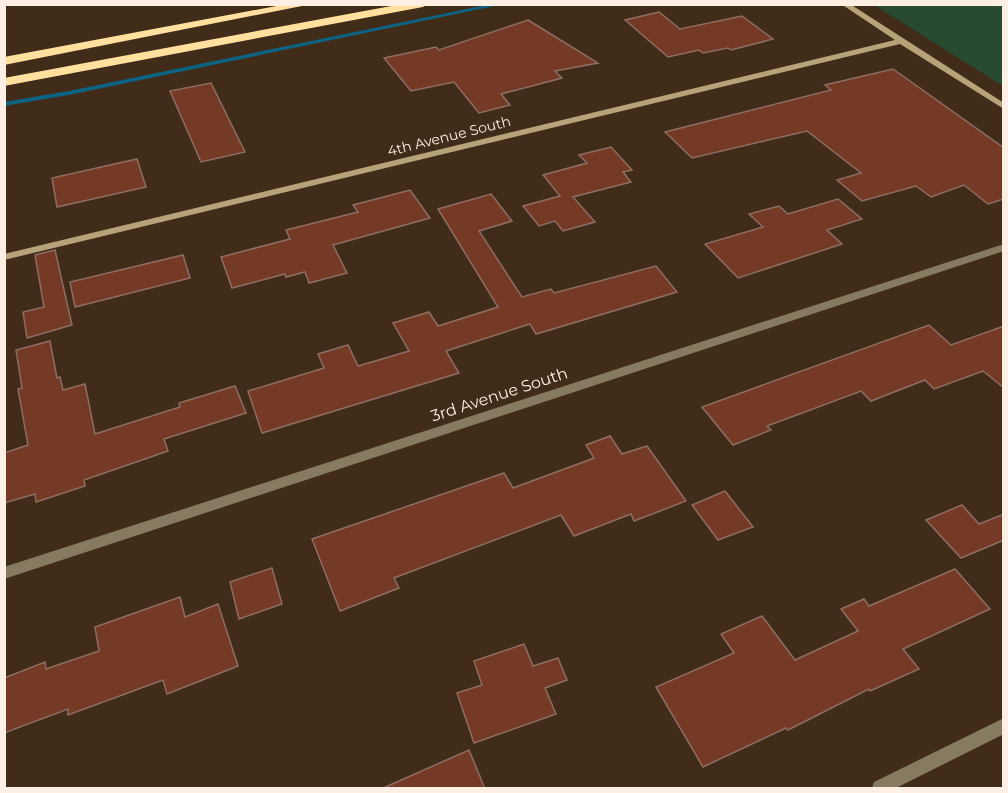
<svg xmlns="http://www.w3.org/2000/svg" width="1008" height="793" font-family="Montserrat,sans-serif">
<style>
.green{fill:#284a31}
.lines{fill:none;stroke-linecap:round;stroke-linejoin:round}
.stream{fill:#0c6382;fill-rule:evenodd}
.building{fill:#743a26;stroke:#8e6e63;stroke-width:1.5}
.street{fill:#867a61;fill-rule:evenodd}
.secondary{fill:#b7a37a;fill-rule:evenodd}
.highway{fill:#ffe09f;fill-rule:evenodd}
.labels{text-anchor:middle;stroke-width:6;stroke-linejoin:round;paint-order:stroke}
.far-street-label{font-size:14px;fill:#fdefe3;stroke:#412b19}
.street-label{font-size:16px;fill:#fdefe3;stroke:#412b19}
</style>
<rect width="100%" height="100%" fill="#412b19"/>
<polygon class="green" points="874,5 1003,5 1003,86"/>
<g class="lines">
<polygon class="stream" points="491,4 504,4 69,95 4,106 4,102 69,91"/>
</g>
<g class="building">
<polygon points="659,12 680,29 742,16 773,39 731,50 728,48 703,53 699,50 668,57 625,20"/>
<polygon points="528,20 598,63 555,71 562,78 501,94 510,105 479,113 454,82 411,91 384,58 436,47 439,50"/>
<polygon points="893,69 1004,148 1004,199 988,204 964,185 931,197 916,186 862,201 837,180 861,173 807,131 692,158 665,132 831,90 825,85"/>
<polygon points="211,83 245,152 201,162 170,91"/>
<polygon points="611,147 632,170 623,172 631,182 573,197 595,222 563,231 555,221 539,226 523,206 560,196 543,175 587,163 579,155"/>
<polygon points="137,159 146,187 57,207 52,178"/>
<polygon points="410,190 430,218 333,245 347,273 309,283 305,272 286,277 285,274 232,288 221,257 290,239 286,230 358,212 353,205"/>
<polygon points="491,194 512,221 479,231 522,297 551,289 554,293 656,266 677,292 536,334 530,324 446,351 459,373 262,433 248,391 324,368 318,354 348,345 358,366 409,351 393,323 429,312 438,326 498,307 438,209"/>
<polygon points="838,199 862,219 827,230 842,244 738,278 705,244 763,227 749,214 779,206 788,214"/>
<polygon points="55,250 72,325 27,338 23,312 44,307 35,255"/>
<polygon points="183,255 190,278 75,307 70,282"/>
<polygon points="929,325 951,345 1004,326 1004,388 983,371 934,389 925,380 871,401 861,391 767,426 771,430 733,445 702,407"/>
<polygon points="50,341 57,378 60,377 63,390 85,384 95,434 180,407 179,403 235,386 246,413 164,439 168,451 84,480 85,486 36,502 35,494 4,503 4,453 28,445 18,389 22,388 16,350"/>
<polygon points="610,436 622,454 647,446 686,501 634,521 631,514 574,536 561,515 394,578 399,588 340,611 312,539 504,473 513,488 594,458 586,445"/>
<polygon points="725,491 753,527 718,540 692,505"/>
<polygon points="962,505 979,524 1004,514 1004,540 961,558 926,520"/>
<polygon points="272,568 282,604 239,619 230,582"/>
<polygon points="955,569 990,609 903,649 919,669 870,691 869,689 788,730 786,728 703,767 656,687 734,653 721,634 762,616 795,660 858,631 841,609 864,599 869,606"/>
<polygon points="180,597 185,617 218,604 238,666 167,694 163,680 68,715 68,709 4,733 4,678 45,662 46,669 99,651 95,627"/>
<polygon points="524,644 533,666 558,658 567,680 545,688 556,714 474,743 457,693 482,685 474,661"/>
<polygon points="469,750 485,789 381,789"/>
</g>
<g class="lines">
<g class="street">
<polygon points="1004,244 1004,251 4,579 4,567"/>
<polygon points="1004,718 1004,734 896,788 872,788 874,782"/>
</g>
<polygon class="secondary" points="841,4 850,4 1004,103 1004,109 900,44 4,260 4,254 895,40"/>
<g class="highway">
<polygon points="287,4 312,4 4,65 4,57"/>
<polygon points="402,4 428,4 423,7 4,86 4,78"/>
</g>
</g>
<g class="labels">
<g class="far-street-label">
<text transform="translate(449 136) rotate(-14)" y="5">4th Avenue South</text>
</g>
<g class="street-label">
<text transform="translate(499 394) rotate(-18)" y="6">3rd Avenue South</text>
</g>
</g>
<rect width="1008" height="793" fill="none" stroke="#fdefe3" stroke-width="12"/>
</svg>
